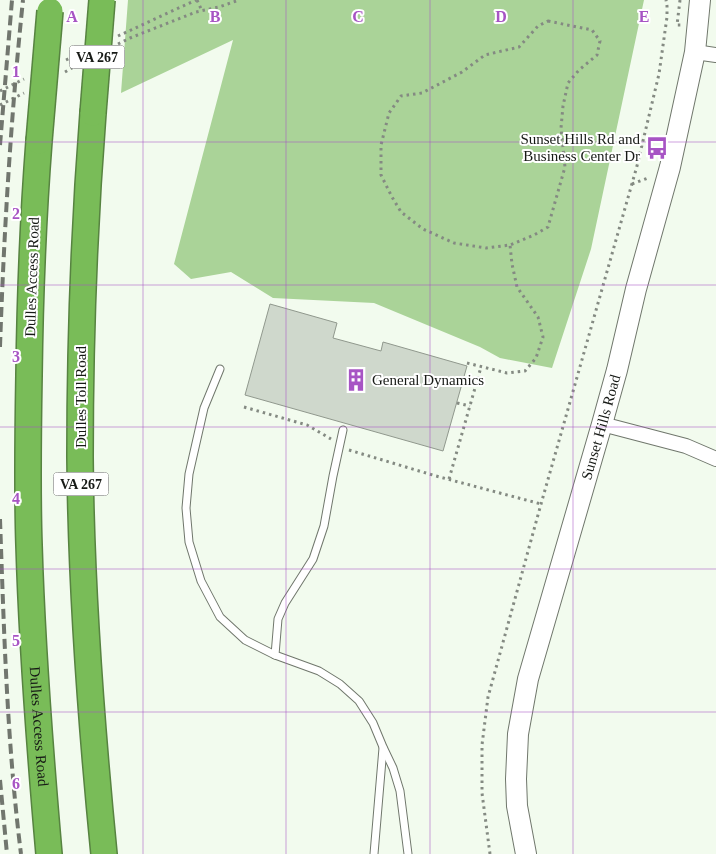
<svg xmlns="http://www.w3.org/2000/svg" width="716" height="854" font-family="'Times New Roman',serif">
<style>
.green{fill:#aad398}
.building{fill:#cfd8cc;stroke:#90988d}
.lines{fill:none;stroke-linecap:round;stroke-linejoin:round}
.lane-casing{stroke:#70776c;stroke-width:9}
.street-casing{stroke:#70776c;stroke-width:16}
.secondary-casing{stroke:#70776c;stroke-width:22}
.highway-casing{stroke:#578341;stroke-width:28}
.path{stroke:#848a82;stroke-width:3;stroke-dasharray:2.5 4;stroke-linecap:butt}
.lane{stroke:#fff;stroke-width:7}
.street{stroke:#fff;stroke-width:14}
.secondary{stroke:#fff;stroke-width:20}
.highway{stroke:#79bc58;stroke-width:25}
.rail{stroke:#71766e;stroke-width:4;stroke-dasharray:10 5;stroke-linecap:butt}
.highway-bridge-casing{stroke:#578341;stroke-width:28;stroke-linecap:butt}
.highway-bridge{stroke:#79bc58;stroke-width:25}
.grid{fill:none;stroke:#a754c4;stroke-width:1;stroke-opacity:0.55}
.labels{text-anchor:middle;stroke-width:4;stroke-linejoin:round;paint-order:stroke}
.shield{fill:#fff;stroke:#5d5f5c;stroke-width:1}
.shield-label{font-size:14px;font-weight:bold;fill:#171a16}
.poi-label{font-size:15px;fill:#171a16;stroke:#fff;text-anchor:end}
.street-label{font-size:15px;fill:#171a16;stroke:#fff}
.grid-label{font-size:16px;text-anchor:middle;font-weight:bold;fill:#a754c4;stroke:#fff;stroke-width:4;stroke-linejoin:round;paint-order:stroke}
</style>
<rect width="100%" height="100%" fill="#f2fbee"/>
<polygon class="green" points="128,0 644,0 591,249 552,368 500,358 480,347 374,303 273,298 231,272 191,279 174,264 233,40 121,93"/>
<polygon class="building" points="270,304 337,323 333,338 381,351 383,342 467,366 443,451 245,395"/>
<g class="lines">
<defs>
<g id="lane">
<polyline points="220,369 204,408 189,474 186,508 189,542 201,581 220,617 245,640 275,655"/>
<polyline points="343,430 333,476 324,526 313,559 285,603 278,619 275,655 319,671 340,684 359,701 373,723 383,747 393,768 400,791 408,854"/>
<polyline points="374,854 383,748"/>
</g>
<g id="street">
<polyline points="695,52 716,55"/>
<polyline points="602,424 686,446 716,459"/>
</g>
<g id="secondary">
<path id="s1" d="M526 854 517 806 516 779 518 734 528 679 602 424 617 370 636 289 670 167 695 52 700 0"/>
</g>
<g id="highway">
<path d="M93 113C84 228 80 342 80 457 81 590 91 722 104 854"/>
<path id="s2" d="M39 141C33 219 30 297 29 375 28 432 27 488 29 545 32 648 40 751 49 854"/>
</g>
</defs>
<use href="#lane" class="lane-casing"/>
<use href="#street" class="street-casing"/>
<use href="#secondary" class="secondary-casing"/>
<use href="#highway" class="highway-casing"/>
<g class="path">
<polyline points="197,0 202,11"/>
<polyline points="680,0 677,25 681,25"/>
<polygon points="548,21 592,30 600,41 597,55 579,70 568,83 563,106 561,128 565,167 548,227 534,235 510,245 486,248 454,243 423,229 401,212 392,197 381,175 381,145 389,113 401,96 422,93 462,72 485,55 519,47 538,26"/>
<polyline points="118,36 196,0"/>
<polyline points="118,44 130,38 196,12 219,7 239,0"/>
<polyline points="66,60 79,54"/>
<polyline points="65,72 77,65"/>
<polyline points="0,91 24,79"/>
<polyline points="0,105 24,93"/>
<polyline points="632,184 648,178 649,177"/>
<polyline points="467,363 507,373 525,371 536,358 543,337 538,317 517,287 512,264 510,245"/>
<polyline points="457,403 470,406"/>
<polyline points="244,407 307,425 331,439"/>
<polyline points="349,450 436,476 541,504"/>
<polyline points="449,479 481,367"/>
<polyline points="490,854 482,793 482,745 488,697 541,504 637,166 659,74 667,17 667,6 666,0"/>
</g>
<use href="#lane" class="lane"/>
<use href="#street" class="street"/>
<use href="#secondary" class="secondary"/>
<use href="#highway" class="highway"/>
<g class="rail">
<polyline points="0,145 12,0"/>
<path d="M0 347C4 231 11 115 23 0"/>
<path d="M0 519C4 631 7 743 21 854"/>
<polyline points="0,780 7,854"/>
</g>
<defs>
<g id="highway-bridge">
<polyline points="93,113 102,0"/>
<polyline points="39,141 50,11"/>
</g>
</defs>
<use href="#highway-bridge" class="highway-bridge-casing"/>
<use href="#highway-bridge" class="highway-bridge"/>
</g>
<path class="grid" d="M143 0V854M286 0V854M430 0V854M573 0V854M0 142H716M0 285H716M0 427H716M0 569H716M0 712H716"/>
<defs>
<symbol id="bus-bare" viewBox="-9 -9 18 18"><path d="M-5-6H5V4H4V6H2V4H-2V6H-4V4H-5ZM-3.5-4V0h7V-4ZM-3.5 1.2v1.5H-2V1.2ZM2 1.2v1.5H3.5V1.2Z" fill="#a754c4" stroke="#fff" stroke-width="2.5" paint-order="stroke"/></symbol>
<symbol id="building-bare" viewBox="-9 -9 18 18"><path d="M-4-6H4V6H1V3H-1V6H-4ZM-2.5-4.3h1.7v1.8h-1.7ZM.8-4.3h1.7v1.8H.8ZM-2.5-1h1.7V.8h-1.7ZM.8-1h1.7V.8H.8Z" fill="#a754c4" stroke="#fff" stroke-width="2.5" paint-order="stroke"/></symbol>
</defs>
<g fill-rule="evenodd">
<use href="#bus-bare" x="641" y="132" width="32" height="32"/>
<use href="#building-bare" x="340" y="364" width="32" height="32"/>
</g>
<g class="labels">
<g class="shield">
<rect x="69.5" y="45.5" width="55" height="23" rx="4"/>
<rect x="53.5" y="472.5" width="55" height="23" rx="4"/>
</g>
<g class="shield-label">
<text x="97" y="62">VA 267</text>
<text x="81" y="489">VA 267</text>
</g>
<g class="poi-label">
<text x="640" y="144">Sunset Hills Rd and<tspan x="640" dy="17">Business Center Dr</tspan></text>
<text x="372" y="385" text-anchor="start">General Dynamics</text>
</g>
<g class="street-label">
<text transform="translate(32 277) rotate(-88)" y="5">Dulles Access Road</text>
<text transform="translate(81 397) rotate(-90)" y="5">Dulles Toll Road</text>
<text dy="5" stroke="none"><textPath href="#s1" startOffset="439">Sunset Hills Road</textPath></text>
<text dy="5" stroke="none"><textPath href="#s2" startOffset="586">Dulles Access Road</textPath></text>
</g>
</g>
<g class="grid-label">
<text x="72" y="22">A</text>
<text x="215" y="22">B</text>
<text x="358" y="22">C</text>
<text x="501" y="22">D</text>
<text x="644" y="22">E</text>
<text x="16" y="77">1</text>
<text x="16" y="219">2</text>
<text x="16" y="362">3</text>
<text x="16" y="504">4</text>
<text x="16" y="646">5</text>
<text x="16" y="789">6</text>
</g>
</svg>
